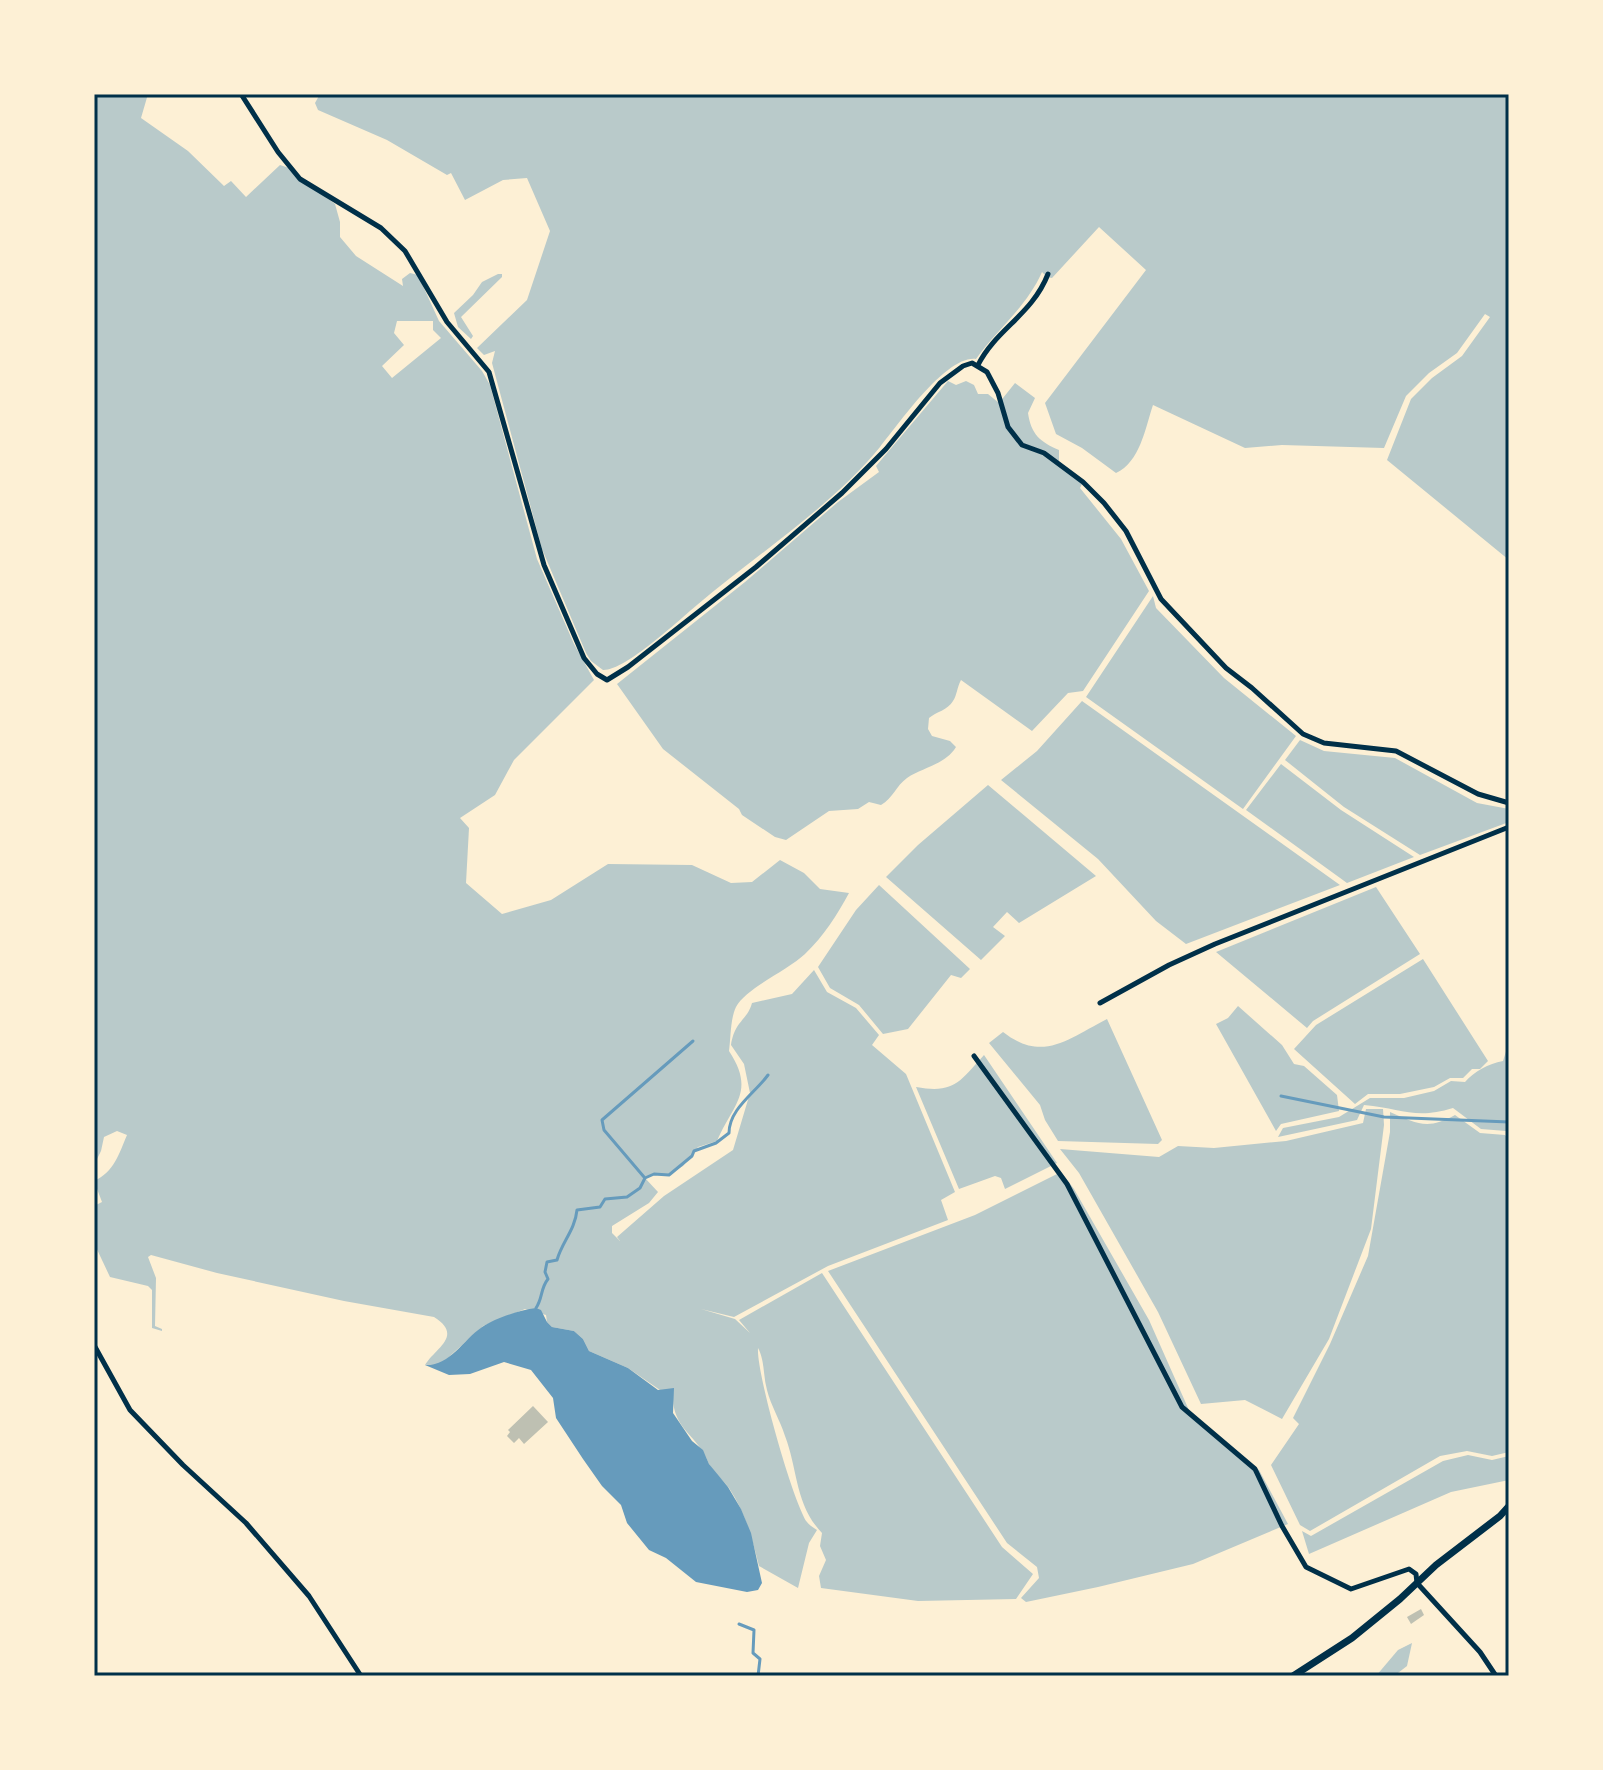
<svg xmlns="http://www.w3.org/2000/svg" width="1603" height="1770" font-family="Roboto,sans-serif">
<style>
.green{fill:#b9caca;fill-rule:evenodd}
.water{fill:#669bbc}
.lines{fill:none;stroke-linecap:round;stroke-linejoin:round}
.stream{stroke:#669bbc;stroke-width:3}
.building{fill:#bec0b2}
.minor{stroke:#003049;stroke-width:5}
.primary{stroke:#003049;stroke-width:7}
.neatline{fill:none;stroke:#003049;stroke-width:3}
</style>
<rect width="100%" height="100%" fill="#fdf0d5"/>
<g class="green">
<path d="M94 94H148L141 118 188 151 224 186 231 181 246 197 280 165 289 168 335 204 340 222V237L356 256 403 286 402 279 410 273 418 275 439 321 482 371 490 385 537 559 574 644 594 680 514 760 495 795 460 818 469 828 466 883 502 914 551 900 608 864 692 865 731 883 752 882 780 860 804 873 820 889 849 893C837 915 824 936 805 954 787 971 746 988 736 1007 730 1020 731 1037 729 1051 756 1092 733 1104 717 1141L698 1147 683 1166 668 1175 654 1173 645 1178 658 1192 649 1203 612 1226V1233L620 1241 617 1237 664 1196 733 1150 750 1093 744 1064 731 1045C735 1020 747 1021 752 1003L792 994 814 970 827 992 856 1008 879 1035 872 1045 906 1074 955 1192 941 1200 948 1220 828 1266 734 1317 701 1309 735 1319 750 1333 739 1320 822 1273 1002 1547 1033 1574 1016 1599 918 1601 821 1588 819 1576 826 1560 820 1546 822 1533C795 1505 798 1470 785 1436 780 1420 771 1406 767 1390 763 1376 765 1361 758 1348 756 1372 793 1502 807 1522 809 1525 814 1528 817 1530L809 1543 798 1588 759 1566C752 1538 745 1512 729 1488 723 1480 714 1473 709 1464 707 1460 706 1456 703 1452 691 1433 674 1425 673 1399L628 1368 589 1351 583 1339 574 1331 552 1327 547 1322 546 1315 525 1309 483 1326 441 1364 425 1365C435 1348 464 1336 434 1317L344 1301 217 1273 151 1255 148 1257 156 1278 155 1326 162 1329V1331L152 1328V1290L148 1286 110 1277 94 1243V1206L102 1202 94 1181C114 1172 119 1154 127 1135L117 1131 104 1137 101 1151 94 1165ZM397 321H433V330L441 338 392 378 382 366 404 345 394 333Z"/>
<path d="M320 94H1509V560L1387 460 1411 399 1432 378 1462 356 1490 317 1485 314 1457 353 1429 373 1406 396 1384 448 1282 445 1245 448 1153 405C1145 429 1140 462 1116 473L1082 448 1056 434 1045 403 1146 270 1099 227 1052 278 1047 277 1042 272C1026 308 998 328 976 359 946 355 899 424 880 447 830 508 757 554 697 605 679 620 625 671 603 670L591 661 586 653 542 549 492 363 495 351 484 355 477 348 527 300 550 231 527 178 503 180 465 200 451 173 447 175 387 140 318 110 315 103Z"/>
<polygon points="498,274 502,274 502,277 461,317 473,336 471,339 458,327 454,313 473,295 482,282"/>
<path d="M948 381 956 385 966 381 974 385 978 394H988L999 403 1015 383 1035 398 1028 413C1031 434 1040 442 1059 450V464L1083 482 1080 488 1121 539 1149 591 1083 691 1068 693 1032 731 961 680C957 687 957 695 953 701 948 710 936 712 929 718L928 729 932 736 950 741 956 747C945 765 923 767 907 778 896 786 893 798 881 805L869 802 858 809 829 811 786 840 775 837 742 815 739 809 663 749 617 684 745 582 838 502 879 472 876 466Z"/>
<polygon points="1153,596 1156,608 1224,678 1296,736 1243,809 1086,697"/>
<polygon points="1082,701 1340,885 1186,944 1156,921 1098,859 1001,780 1037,751"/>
<polygon points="1300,740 1324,751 1395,758 1477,803 1509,809 1509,822 1420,855 1344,807 1285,760"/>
<polygon points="1281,764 1341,810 1414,857 1347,883 1246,810"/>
<polygon points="988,785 1096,876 1019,923 1007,912 993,927 1005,936 981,960 886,877 918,845"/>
<polygon points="879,885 970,969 961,978 951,975 908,1029 883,1034 859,1005 830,988 818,967 856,910"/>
<polygon points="1376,887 1420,954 1313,1021 1307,1028 1216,952"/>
<polygon points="1423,959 1488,1061 1480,1069 1472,1069 1463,1078 1450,1078 1434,1087 1400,1094 1368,1094 1355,1104 1294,1049 1316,1025"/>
<polygon points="1238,1006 1282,1045 1294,1064 1304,1066 1337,1095 1339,1111 1281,1124 1276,1131 1216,1024 1228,1018"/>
<path d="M1107 1019 1162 1140 1158 1144 1058 1141 1045 1120 1040 1105 989 1043 1003 1032C1043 1063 1068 1039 1107 1019Z"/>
<path d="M1509 1042V1134L1506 1131 1481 1129 1453 1108C1415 1120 1401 1108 1364 1105L1357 1120 1278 1137 1283 1128 1339 1117 1370 1098H1404L1434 1091 1451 1081 1465 1082C1475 1071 1488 1064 1503 1061Z"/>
<path d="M984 1055 1057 1163 1005 1189 1001 1178 995 1176 959 1189 916 1087C955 1094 960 1081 984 1055Z"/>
<polygon points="1366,1109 1383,1109 1384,1125 1371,1229 1329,1339 1282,1419 1245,1400 1201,1404 1158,1312 1079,1173 1060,1149 1159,1157 1178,1146 1214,1148 1286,1141 1363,1123"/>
<path d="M1390 1112C1417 1124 1428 1130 1455 1115L1480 1133 1505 1135 1509 1140V1452L1492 1456 1467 1451 1440 1456 1310 1531 1300 1525 1271 1465 1299 1424 1293 1418 1330 1344 1368 1256 1390 1132Z"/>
<polygon points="1061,1172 1074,1189 1149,1320 1192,1417 1259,1470 1288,1524 1193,1564 1098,1587 1026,1602 1021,1598 1039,1578 1037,1567 1007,1543 828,1271 975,1215"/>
<polygon points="1468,1455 1492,1460 1509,1456 1509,1480 1451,1492 1309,1554 1302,1531 1311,1536 1443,1461"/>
<polygon points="1412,1643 1407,1666 1394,1676 1376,1676 1398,1650"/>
</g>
<path class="water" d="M536 1308 541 1310 547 1322 552 1327 574 1331 583 1339 589 1351 628 1368 658 1390 674 1388 673 1413 692 1441 703 1450 709 1464 728 1487 741 1509 751 1533 762 1583 758 1590 747 1592 696 1582 666 1558 649 1550 627 1523 621 1505 602 1486 583 1459 556 1418 553 1398 531 1370 504 1362 470 1374 449 1375 425 1365C450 1366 462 1341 482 1327 496 1318 520 1310 536 1308Z"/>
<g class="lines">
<g class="stream">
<polyline points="1281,1096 1384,1117 1509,1122"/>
<polyline points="644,1177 604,1130 602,1120 693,1041"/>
<path d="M536 1308C543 1298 540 1289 548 1279L545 1272 547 1262 557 1260C562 1242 575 1230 577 1210L600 1207 605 1199 627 1197 640 1188 645 1178 654 1174 669 1175 692 1156 694 1151 716 1143 729 1133C729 1109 755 1093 768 1075"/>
<polyline points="739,1624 754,1630 753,1653 760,1659 758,1676"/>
</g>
</g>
<g class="building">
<polygon points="533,1406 548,1422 524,1444 519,1438 514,1443 507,1436 510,1432 508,1430"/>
<polygon points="1421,1609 1424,1615 1411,1624 1407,1617"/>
</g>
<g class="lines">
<g class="minor">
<polyline points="241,94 278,152 300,179 381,228 405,251 447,322 489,372 544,565 584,658 597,674 607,680 628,667 756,567 842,493 886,449 940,383 963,366 972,363 987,372 998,393 1008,427 1022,445 1044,453 1083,482 1104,503 1126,531 1161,599 1226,668 1252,688 1303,734 1324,743 1396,751 1478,794 1509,803"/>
<path d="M978 365C996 329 1032 315 1048 274"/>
<polyline points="1100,1003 1169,965 1215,944 1509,827"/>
<polyline points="974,1056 1067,1184 1182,1407 1255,1469 1282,1526 1306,1567 1351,1589 1409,1569 1416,1574 1417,1583 1480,1652 1496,1676"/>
<polyline points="94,1345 130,1410 183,1465 246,1523 309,1596 361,1676"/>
</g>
<polyline class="primary" points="1293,1676 1352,1638 1400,1599 1436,1565 1500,1516 1509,1506"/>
</g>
<rect width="1603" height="1770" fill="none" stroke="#fdf0d5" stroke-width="192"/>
<rect x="96" y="96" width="1411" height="1578" class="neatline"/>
</svg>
